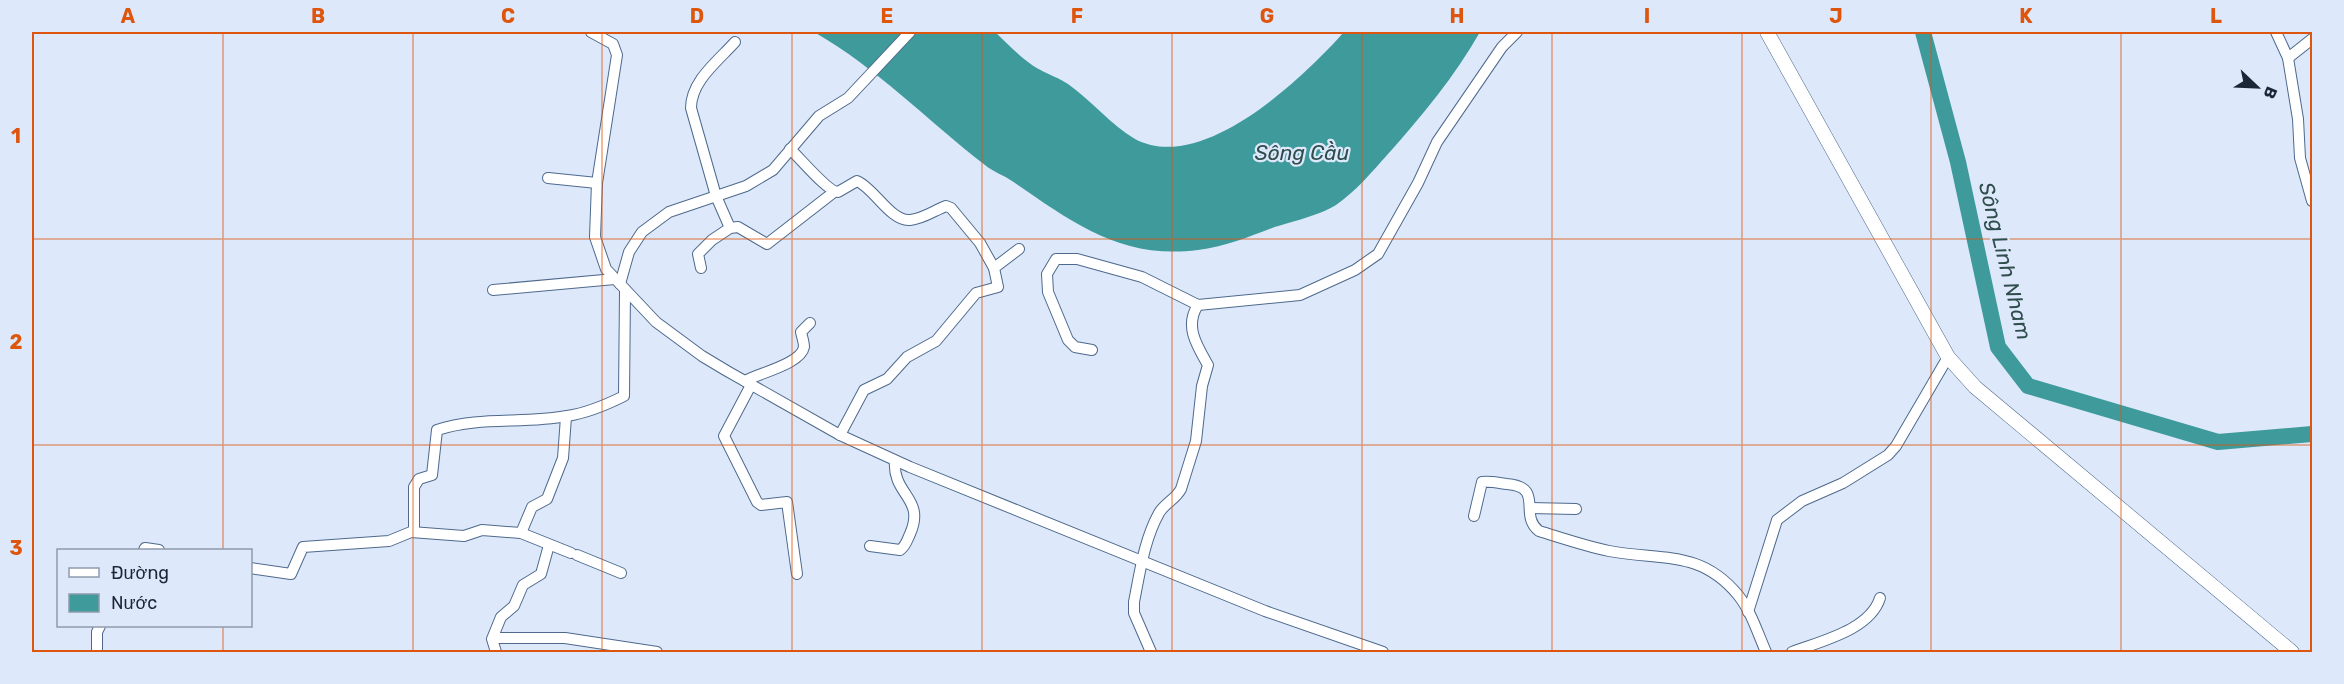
<svg xmlns="http://www.w3.org/2000/svg" width="2344" height="684" font-family="Rubik,sans-serif">
<style>
.water{fill:#3e9a9b}
.lines{fill:none;stroke-linecap:round;stroke-linejoin:round}
.river{stroke:#3e9a9b;stroke-width:16}
.minor-casing{stroke:#4e698d;stroke-width:12}
.major-casing{stroke:#4e698d;stroke-width:15}
.minor{stroke:#fff;stroke-width:10}
.major{stroke:#fff;stroke-width:14}
.grid{fill:none;stroke:#de560e;stroke-width:1.5;stroke-opacity:0.55}
.labels{text-anchor:middle;stroke-width:4.5;stroke-linejoin:round;paint-order:stroke}
.water-label{font-size:21px;font-style:italic;fill:#304d4d;stroke:#dde9fa}
.neatline{fill:none;stroke:#de560e;stroke-width:2}
.grid-label{font-size:20px;text-anchor:middle;font-weight:bold;fill:#de560e}
</style>
<rect width="100%" height="100%" fill="#dde9fa"/>
<path class="water" d="M814 32H995C1006 42 1016 53 1028 62 1040 72 1056 76 1068 84 1091 100 1111 125 1135 139 1202 175 1303 78 1344 32H1480C1455 76 1422 116 1388 154 1372 172 1355 192 1336 205 1321 215 1290 222 1272 228 1248 237 1224 247 1198 250 1121 260 1072 222 1012 181 1004 175 993 172 985 165 928 121 877 68 814 32Z"/>
<g class="lines">
<polyline class="river" points="1923,32 1958,162 1998,347 2028,386 2218,442 2312,434"/>
<defs>
<g id="minor">
<polyline points="591,32 613,44 617,55 597,183 595,237 606,269 656,322 702,356 727,371 840,435 910,467 1265,611 1383,652"/>
<polyline points="2276,32 2288,58 2298,119 2300,158 2312,201"/>
<polyline points="2288,58 2312,39"/>
<path d="M790 149C800 158 828 192 838 192L857 181C874 188 891 222 910 220 923 219 935 210 946 206L951 208 980 243 994 268"/>
<polyline points="548,178 597,183"/>
<path d="M730 228 716 196 691 108C691 81 718 61 735 42"/>
<polyline points="701,268 698,254 712,240 730,228 738,227 767,244 834,192"/>
<polyline points="620,284 629,252 642,232 669,212 746,186 773,170 819,116 848,98 910,32"/>
<polyline points="493,290 615,279"/>
<polyline points="1092,350 1075,347 1068,340 1048,292 1047,274 1056,259 1077,259 1142,277 1198,305 1300,295 1355,270 1378,254 1418,183 1437,142 1502,47 1517,32"/>
<path d="M745 381C759 373 801 364 804 347 804 342 802 337 801 332L810 323"/>
<polyline points="751,385 724,436 757,502 761,505 787,502 797,574"/>
<polyline points="840,435 864,390 887,379 907,357 936,341 976,293 998,287 994,268 1019,249"/>
<polyline points="1530,508 1576,509"/>
<path d="M1474 516 1482 482C1490 481 1499 483 1507 484 1545 487 1518 515 1539 531 1562 538 1585 546 1609 551 1661 561 1700 549 1738 595 1751 611 1758 634 1766 652"/>
<path d="M414 532V487L419 479 432 475 437 430C479 416 524 424 567 416 587 413 606 405 624 396L625 291"/>
<polyline points="521,533 532,507 547,499 563,458 566,417"/>
<path d="M870 546 900 550C906 546 907 540 910 534 926 498 892 495 895 461"/>
<polyline points="144,550 145,548 159,550"/>
<polyline points="577,555 621,573"/>
<polyline points="250,568 291,574 303,547 389,541 411,532 464,536 482,530 521,533 571,553"/>
<polyline points="1748,612 1777,520 1802,501 1843,483 1888,455 1896,446 1948,357"/>
<polyline points="493,638 565,638 657,652"/>
<polyline points="97,652 97,632 100,626"/>
<polyline points="496,652 492,639 501,617 514,606 523,585 541,574 549,545"/>
<path d="M1151 652 1134 613V602C1140 572 1144 540 1159 513 1165 503 1176 499 1181 489L1196 441 1202 386 1208 365C1197 346 1184 326 1198 305"/>
<path d="M1792 652C1821 641 1870 630 1880 598"/>
</g>
<polyline id="major" points="1767,32 1948,357 1975,387 2292,652"/>
</defs>
<use href="#minor" class="minor-casing"/>
<use href="#major" class="major-casing"/>
<use href="#minor" class="minor"/>
<use href="#major" class="major"/>
</g>
<path class="grid" d="M223 32V550M413 32V652M602 32V652M792 32V652M982 32V652M1172 32V652M1362 32V652M1552 32V652M1742 32V652M1931 32V652M2121 32V652M32 239H2312M32 445H2312M223 626V652"/>
<g class="labels">
<g class="water-label">
<text x="1302" y="160">Sông Cầu</text>
<text transform="translate(2005 261) rotate(76)" y="7">Sông Linh Nham</text>
</g>
</g>
<rect width="2344" height="684" fill="none" stroke="#dde9fa" stroke-width="66"/>
<rect x="57" y="549" width="195" height="78" fill="#dde9fa" stroke="#8f9bac" stroke-width="1.5"/>
<rect x="69" y="568" width="30" height="9" fill="#ffffff" stroke="#8f9bac" stroke-width="1.5"/>
<text x="111" y="579" font-size="18" fill="#1b2736">Đường</text>
<rect x="69" y="594" width="30" height="18" fill="#3e9a9b" stroke="#8f9bac" stroke-width="1.5"/>
<text x="111" y="609" font-size="18" fill="#1b2736">Nước</text>
<g transform="translate(2257 87) rotate(113)" stroke="#dde9fa" stroke-width="4.5" paint-order="stroke">
<path d="M0-4.5L10 22L0 15L-10 22Z" fill="#1b2736"/>
<text y="-9" font-size="16" font-weight="bold" text-anchor="middle" fill="#1b2736">B</text>
</g>
<rect x="33" y="33" width="2278" height="618" class="neatline"/>
<g class="grid-label">
<text x="128" y="23">A</text>
<text x="318" y="23">B</text>
<text x="508" y="23">C</text>
<text x="697" y="23">D</text>
<text x="887" y="23">E</text>
<text x="1077" y="23">F</text>
<text x="1267" y="23">G</text>
<text x="1457" y="23">H</text>
<text x="1647" y="23">I</text>
<text x="1836" y="23">J</text>
<text x="2026" y="23">K</text>
<text x="2216" y="23">L</text>
<text x="16" y="143">1</text>
<text x="16" y="349">2</text>
<text x="16" y="555">3</text>
</g>
</svg>
